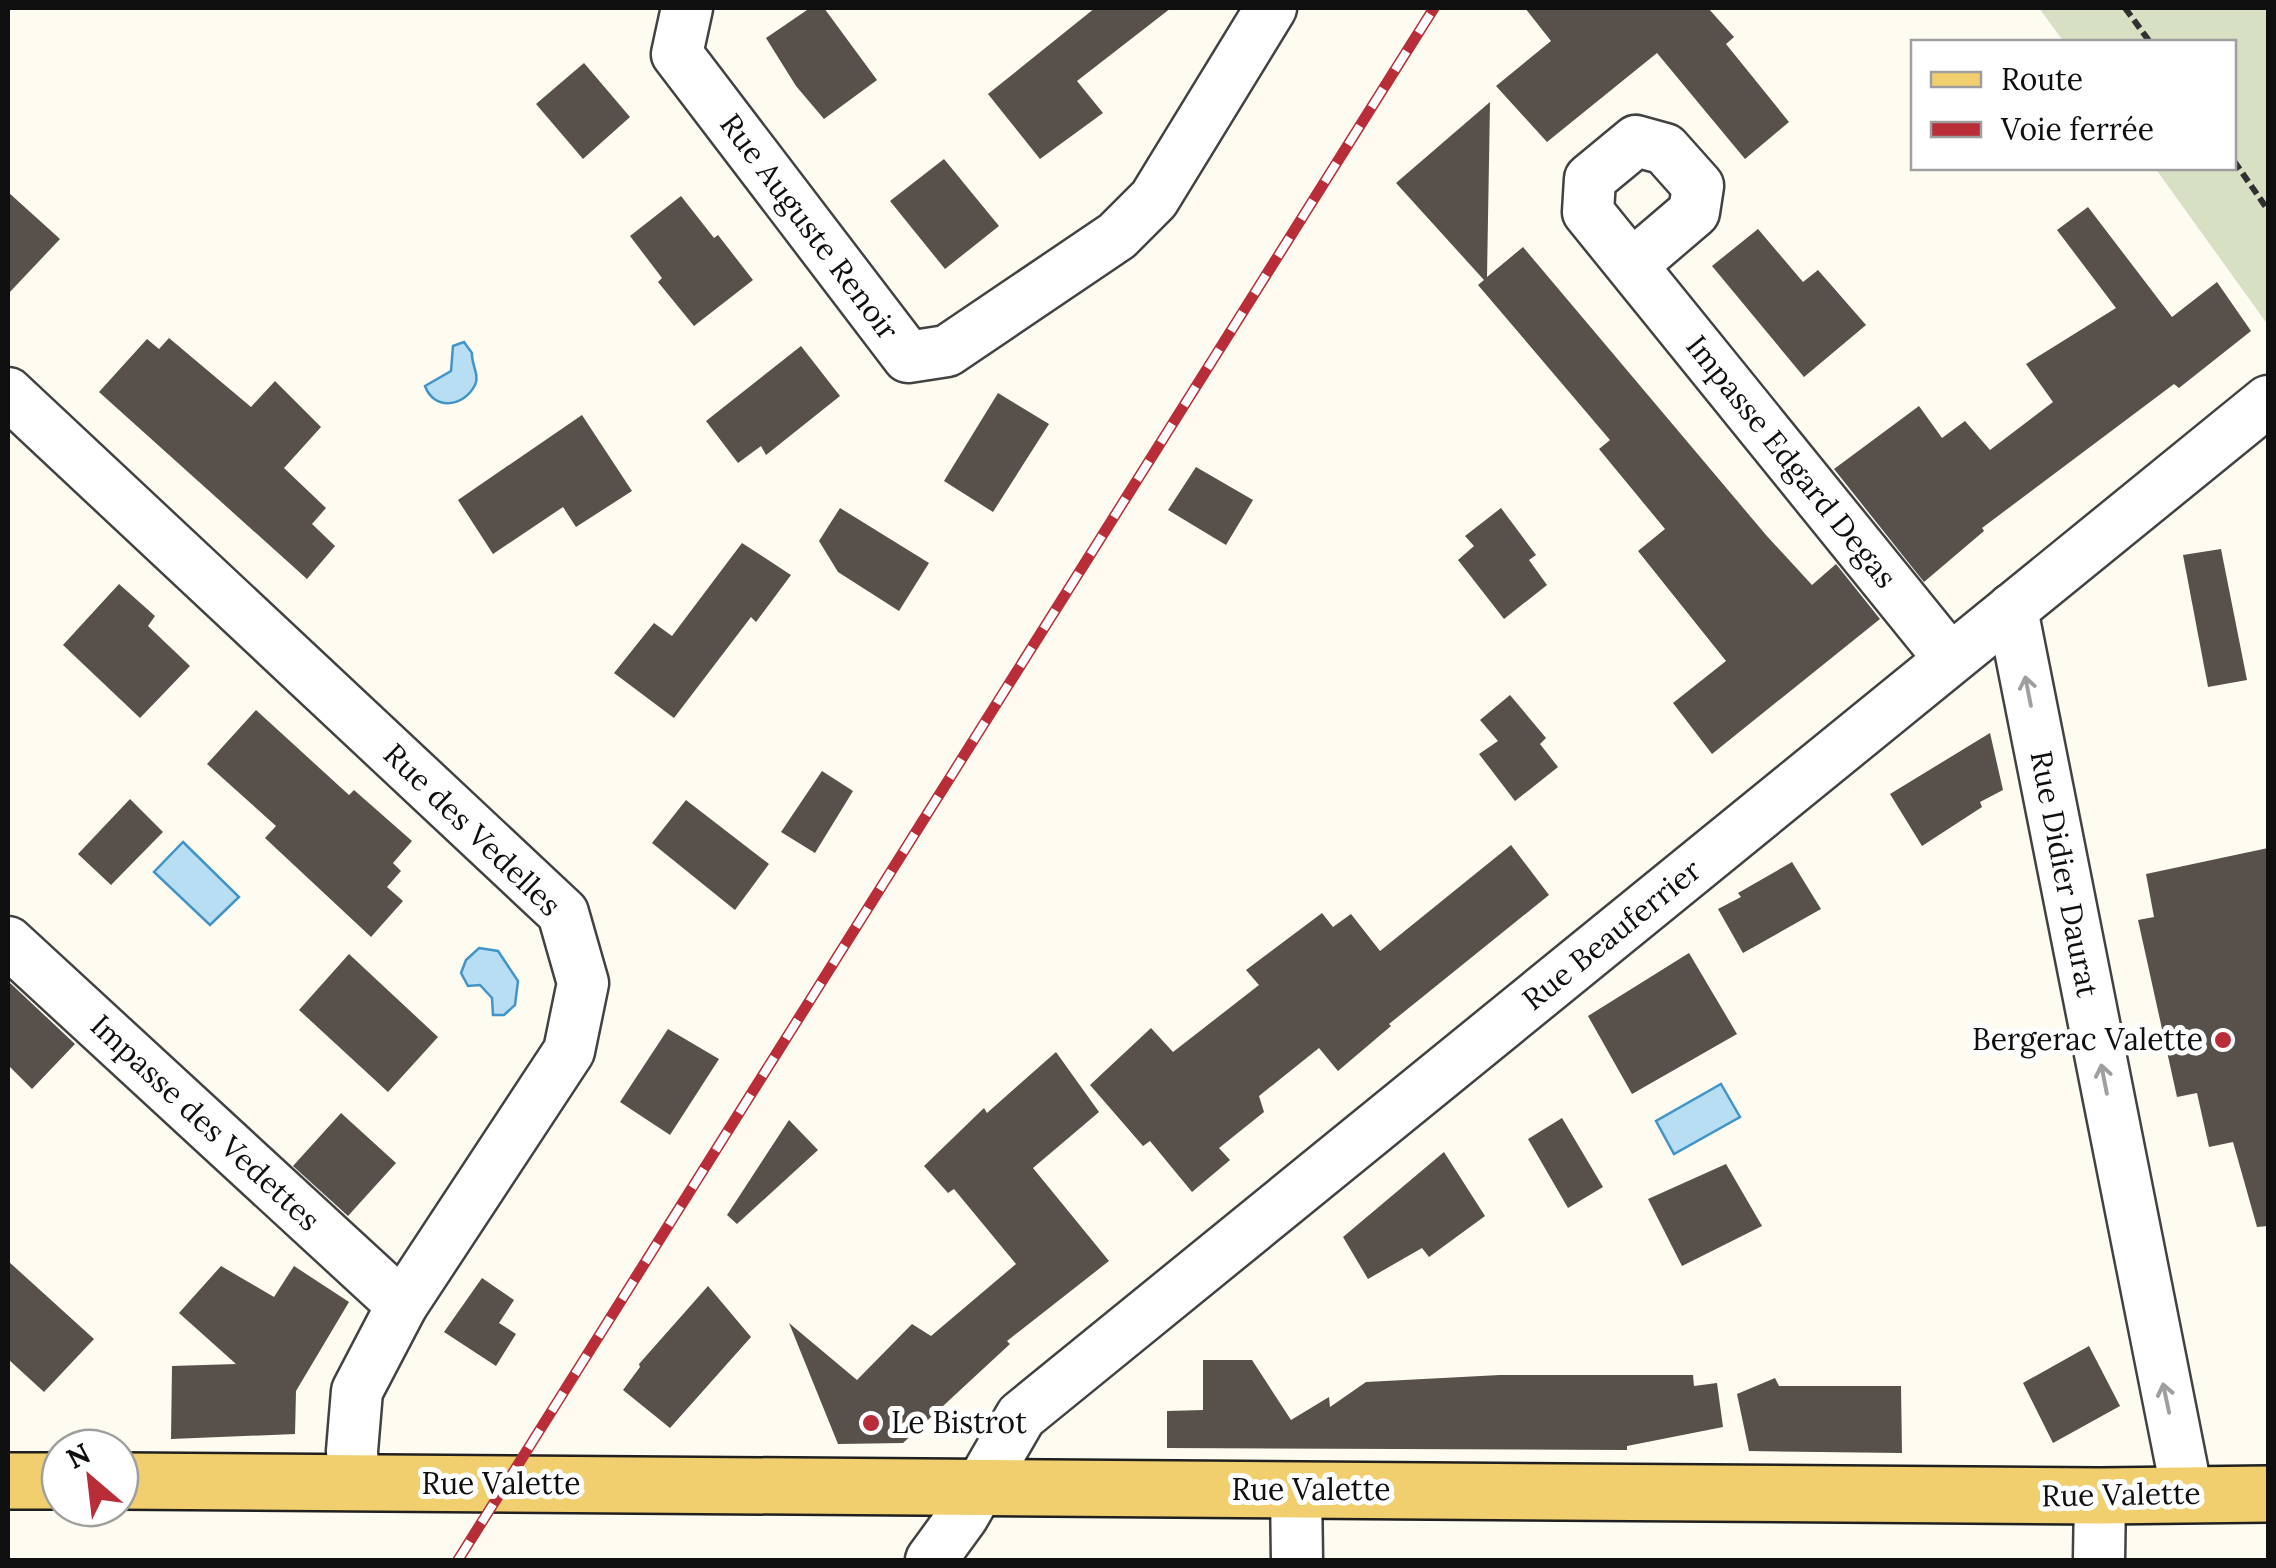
<svg xmlns="http://www.w3.org/2000/svg" width="2276" height="1568" font-family="Lora,serif">
<style>
.cemetery{fill:#d7e0c3}
.water{fill:#b8def3;stroke:#4394c6;stroke-width:2.5}
.building{fill:#57504b}
.lines{fill:none;stroke-linecap:round;stroke-linejoin:round}
.minor-casing{stroke:#424242;stroke-width:55}
.major-casing{stroke:#202020;stroke-width:60}
.path{stroke:#313131;stroke-width:6;stroke-dasharray:10 5;stroke-linecap:butt}
.minor{stroke:#fff;stroke-width:50}
.major{stroke:#f1cf6e;stroke-width:55}
.rail-casing{stroke:#b82d37;stroke-width:11}
.rail{stroke:#fff;stroke-width:8;stroke-dasharray:22;stroke-linecap:butt}
.oneway{stroke:#9f9f9f}
.poi-dot{fill:#b82d37;stroke:#fff;stroke-width:4}
.labels{text-anchor:middle;stroke-width:10;stroke-linejoin:round;paint-order:stroke}
.street-label{font-size:30px;fill:#0f0f0f;stroke:#fff}
.poi-label{font-size:30px;fill:#0f0f0f;stroke:#fff;text-anchor:end}
</style>
<rect width="100%" height="100%" fill="#fefbf1"/>
<polygon class="cemetery" points="2039,8 2268,8 2268,325 2155,168 2234,168 2234,42 2064,42"/>
<g class="water">
<path d="M464 342 472 353C471 364 480 375 475 385 464 407 434 411 425 386L451 371 453 346Z"/>
<polygon points="183,842 239,897 210,925 154,872"/>
<polygon points="479,948 498,951 518,981 515,1005 504,1015 493,1015 492,998 480,985 468,986 461,973 466,960"/>
<polygon points="1721,1084 1740,1117 1674,1154 1656,1121"/>
</g>
<g class="building">
<polygon points="810,8 824,8 877,80 824,119 796,86 766,38"/>
<polygon points="1095,8 1171,8 1077,81 1103,113 1040,159 988,94"/>
<polygon points="1525,8 1708,8 1734,37 1726,44 1789,122 1745,159 1657,53 1547,142 1496,86 1551,41"/>
<polygon points="584,63 630,117 583,159 536,104"/>
<polygon points="1490,102 1487,277 1523,247 1766,535 1812,585 1836,564 1880,619 1712,754 1673,703 1726,661 1638,551 1665,529 1599,449 1610,440 1478,285 1484,280 1396,183"/>
<polygon points="944,159 999,226 945,269 890,201"/>
<polygon points="8,192 60,239 8,294"/>
<polygon points="681,196 714,238 718,235 753,280 694,326 658,282 662,278 630,236"/>
<polygon points="2088,207 2172,317 2217,282 2251,331 2179,388 2174,384 1982,528 1984,531 1924,582 1834,469 1919,406 1942,438 1965,421 1990,450 2053,402 2026,364 2116,308 2057,230"/>
<polygon points="1758,229 1803,282 1818,270 1866,325 1804,377 1712,266"/>
<polygon points="169,338 251,407 275,381 321,427 284,468 326,508 312,524 335,546 307,579 99,392 147,339 159,349"/>
<polygon points="801,346 840,396 766,455 761,446 738,463 706,421"/>
<polygon points="998,393 1049,424 993,512 944,481"/>
<polygon points="582,415 632,491 576,527 563,507 493,554 458,500"/>
<polygon points="1196,467 1253,500 1226,545 1168,510"/>
<polygon points="840,508 929,563 899,611 838,572 819,541"/>
<polygon points="1501,508 1536,555 1529,560 1547,585 1504,619 1458,560 1474,546 1465,536"/>
<polygon points="742,543 791,575 756,622 751,617 674,718 614,673 654,623 672,636"/>
<polygon points="2221,549 2247,680 2208,687 2183,555"/>
<polygon points="119,584 155,616 148,626 190,666 140,718 63,645"/>
<polygon points="1510,695 1546,738 1540,744 1558,767 1515,801 1479,754 1498,741 1480,720"/>
<polygon points="256,710 349,795 354,790 412,841 393,863 401,871 387,887 403,901 371,937 265,838 276,826 207,764"/>
<polygon points="1990,733 2003,790 1980,802 1982,807 1922,846 1890,794"/>
<polygon points="822,771 853,791 815,853 781,832"/>
<polygon points="130,799 163,832 111,885 78,854"/>
<polygon points="686,800 769,864 735,910 652,843"/>
<polygon points="1511,845 1549,895 1389,1024 1391,1026 1338,1071 1319,1048 1259,1096 1264,1112 1219,1148 1230,1160 1192,1192 1150,1141 1143,1146 1090,1085 1151,1028 1173,1052 1259,985 1246,970 1322,913 1333,927 1351,914 1380,951"/>
<polygon points="2268,848 2268,1226 2257,1227 2233,1142 2209,1147 2197,1093 2177,1097 2138,920 2154,917 2146,874"/>
<polygon points="1792,862 1821,909 1743,953 1718,909 1741,897 1738,893"/>
<polygon points="1689,953 1737,1034 1632,1094 1588,1016"/>
<polygon points="349,954 438,1037 388,1092 299,1010"/>
<polygon points="8,981 75,1044 32,1089 8,1065"/>
<polygon points="668,1029 719,1059 670,1135 620,1102"/>
<polygon points="1056,1052 1099,1112 1033,1168 1109,1261 1007,1341 1010,1344 903,1443 838,1444 789,1323 857,1380 912,1324 931,1336 1016,1264 954,1189 948,1193 924,1166 984,1108 987,1113"/>
<polygon points="341,1113 396,1163 348,1216 293,1166"/>
<polygon points="1562,1118 1603,1187 1568,1208 1528,1139"/>
<polygon points="789,1120 818,1150 737,1224 727,1215"/>
<polygon points="1444,1152 1485,1216 1429,1257 1422,1248 1368,1279 1343,1237"/>
<polygon points="1726,1164 1762,1226 1682,1266 1648,1199"/>
<polygon points="8,1261 94,1339 44,1392 8,1359"/>
<polygon points="221,1266 274,1297 294,1266 349,1302 296,1391 295,1434 171,1439 172,1366 236,1364 179,1313"/>
<polygon points="482,1278 514,1300 499,1323 516,1334 496,1366 444,1332"/>
<polygon points="708,1286 751,1337 670,1428 623,1390 640,1367 639,1364"/>
<polygon points="2089,1346 2120,1406 2053,1443 2023,1383"/>
<polygon points="1203,1360 1252,1360 1291,1420 1329,1397 1330,1407 1366,1382 1500,1375 1693,1375 1694,1386 1717,1383 1723,1427 1627,1446 1627,1450 1167,1448 1167,1411 1203,1410"/>
<polygon points="1775,1378 1779,1386 1901,1386 1902,1453 1749,1451 1737,1394"/>
</g>
<g class="lines">
<defs>
<g id="minor">
<polyline points="687,8 677,54 908,357 947,351 1117,236 1154,199 1271,8"/>
<polyline points="1632,265 1694,212 1698,186 1665,149 1636,141 1590,179 1588,212 1950,659"/>
<polyline points="8,393 563,913 583,983 569,1051 402,1305 357,1391 352,1451 354,1483"/>
<polyline points="2012,609 2187,1493"/>
<polyline points="8,942 402,1305"/>
<polyline points="1296,1490 1297,1560"/>
<polyline points="931,1560 963,1516 1021,1416 2268,401"/>
<polyline points="2099,1560 2100,1496"/>
</g>
<g id="major">
<polyline points="8,1481 60,1481"/>
<polyline points="120,1481 2100,1496 2268,1494"/>
</g>
</defs>
<use href="#minor" class="minor-casing"/>
<use href="#major" class="major-casing"/>
<g class="path">
<polyline points="2125,8 2150,42"/>
<polyline points="2234,161 2268,210"/>
</g>
<use href="#minor" class="minor"/>
<use href="#major" class="major"/>
<defs>
<polyline id="rail" points="458,1560 1434,8"/>
</defs>
<use href="#rail" class="rail-casing"/>
<use href="#rail" class="rail"/>
</g>
<defs><path id="oneway-shaft" d="M-6 0H5M1.5-3L5.5 0L1.5 3" fill="none" stroke-width="1.6" stroke-linecap="round" stroke-linejoin="round" transform="scale(2.5)"/></defs>
<g class="oneway">
<use href="#oneway-shaft" transform="translate(2028 691) rotate(-101)"/>
<use href="#oneway-shaft" transform="translate(2104 1079) rotate(-101)"/>
<use href="#oneway-shaft" transform="translate(2166 1398) rotate(-102)"/>
</g>
<g class="poi-dot">
<circle cx="2223" cy="1040" r="10"/>
<circle cx="871" cy="1423" r="10"/>
</g>
<g class="labels">
<g class="street-label">
<text transform="translate(809 227) rotate(53)" y="10">Rue Auguste Renoir</text>
<text transform="translate(1791 462) rotate(51)" y="10">Impasse Edgard Degas</text>
<text transform="translate(472 830) rotate(44)" y="10">Rue des Vedelles</text>
<text transform="translate(2064 874) rotate(79)" y="10">Rue Didier Daurat</text>
<text transform="translate(1612 935) rotate(-39)" y="10">Rue Beauferrier</text>
<text transform="translate(205 1123) rotate(43)" y="10">Impasse des Vedettes</text>
<text x="501" y="1494">Rue Valette</text>
<text x="1311" y="1500">Rue Valette</text>
<text transform="translate(2121 1495) rotate(-1)" y="10">Rue Valette</text>
</g>
<g class="poi-label">
<text x="2203" y="1050">Bergerac Valette</text>
<text x="891" y="1433" text-anchor="start">Le Bistrot</text>
</g>
</g>
<rect width="2276" height="1568" fill="none" stroke="#0f0f0f" stroke-width="20"/>
<rect x="1911" y="40" width="325" height="130" fill="#ffffff" stroke="#9f9f9f" stroke-width="2.5"/>
<rect x="1931" y="72" width="50" height="15" fill="#f1cf6e" stroke="#9f9f9f" stroke-width="2.5"/>
<text x="2001" y="90" font-size="30" fill="#0f0f0f">Route</text>
<rect x="1931" y="122" width="50" height="15" fill="#b82d37" stroke="#9f9f9f" stroke-width="2.5"/>
<text x="2001" y="140" font-size="30" fill="#0f0f0f">Voie ferrée</text>
<g transform="translate(90 1478) rotate(332)"><circle r="48" fill="#ffffff" stroke="#9f9f9f" stroke-width="2.5"/>
<path d="M0-8L18 38L0 25L-18 38Z" fill="#b82d37"/>
<text y="-15" font-size="28" font-weight="bold" text-anchor="middle" fill="#0f0f0f">N</text>
</g>
</svg>
